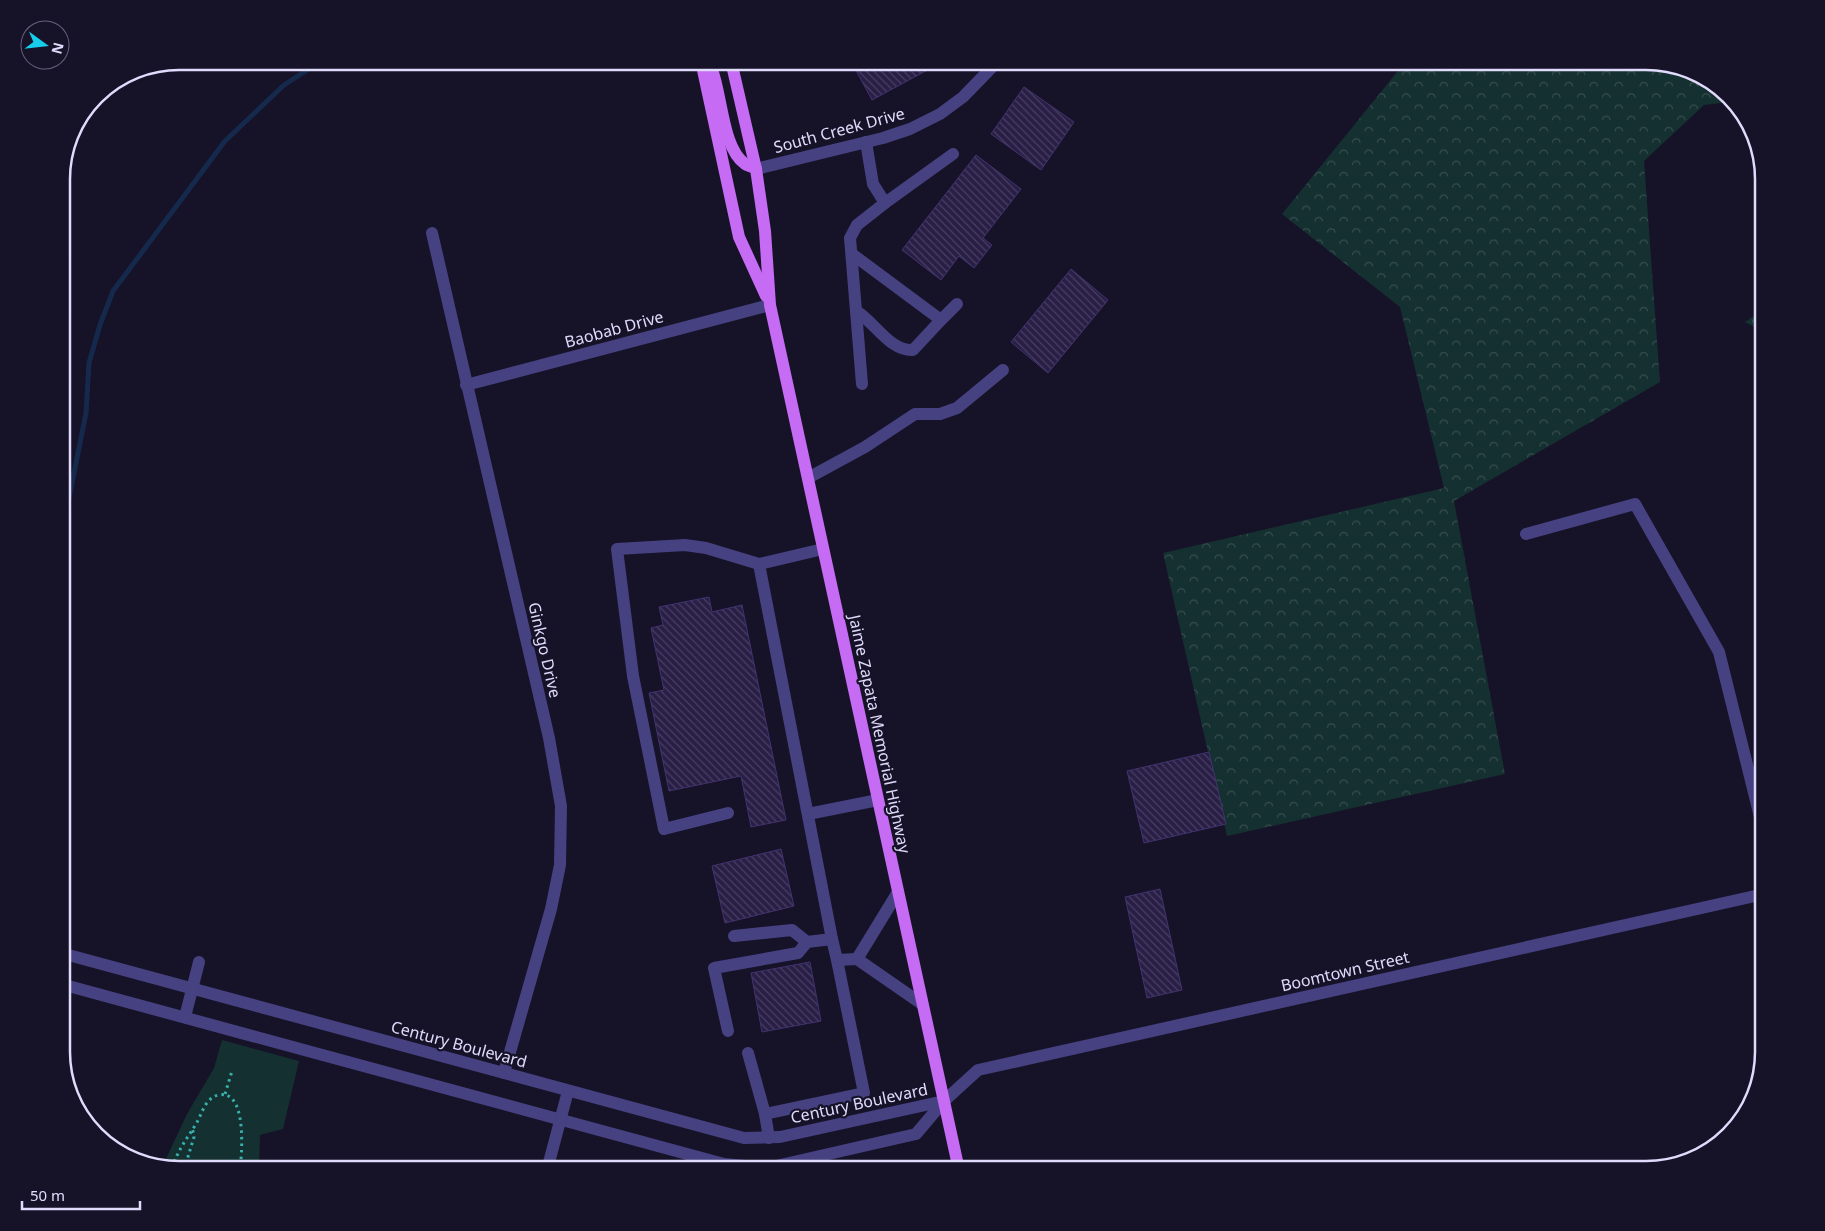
<svg xmlns="http://www.w3.org/2000/svg" width="1825" height="1231" font-family="'Noto Sans',sans-serif">
<style>
.forest{fill:url(#forest-crowns)}
.green{fill:#153030}
.lines{fill:none;stroke-linecap:round;stroke-linejoin:round}
.stream{stroke:#15294d;stroke-width:5}
.building{fill:url(#building-back-hatch);stroke:#423370}
.path{stroke:#3ab0ae;stroke-width:3;stroke-dasharray:2.5 4;stroke-linecap:butt}
.minor{stroke:#464181;stroke-width:12}
.major{stroke:#c66bf3;stroke-width:12}
.labels{text-anchor:middle;stroke-width:4.5;stroke-linejoin:round;paint-order:stroke}
.street-label{font-size:16px;fill:#e0dafc;stroke:#161227}
.rim{fill:none;stroke:#e0dafc;stroke-width:2.5}
</style>
<defs>
<pattern id="forest-crowns" width="20" height="18" patternUnits="userSpaceOnUse" patternTransform="scale(1.25)"><rect width="20" height="18" fill="#153030"/><path d="M2 6a3 3 0 1 1 6 0M12 15a3 3 0 1 1 6 0" fill="none" stroke="#374d4f"/></pattern>
<pattern id="building-back-hatch" width="6" height="6" patternUnits="userSpaceOnUse" patternTransform="scale(1.25)"><rect width="6" height="6" fill="#291f46"/><path d="M-1 5l2 2M0 0l6 6M5-1l2 2" fill="none" stroke="#483f62"/></pattern>
</defs>
<rect width="100%" height="100%" fill="#161227"/>
<g class="forest">
<polygon points="1406,61 1646,61 1712,81 1730,102 1704,105 1644,161 1660,382 1454,501 1505,774 1227,836 1163,553 1444,488 1400,307 1282,214"/>
<polygon points="1764,309 1764,332 1745,322"/>
</g>
<polygon class="green" points="222,1040 299,1061 283,1129 260,1135 259,1170 179,1170 163,1165 187,1114 214,1068"/>
<g class="lines">
<polyline class="stream" points="61,538 86,413 89,363 100,325 113,291 225,141 284,85 321,61"/>
</g>
<g class="building">
<polygon points="851,61 944,61 872,100"/>
<polygon points="1024,87 1074,122 1041,170 991,134"/>
<polygon points="976,155 1021,189 983,238 992,245 974,268 959,256 941,280 902,250"/>
<polygon points="1071,269 1108,300 1048,373 1011,342"/>
<polygon points="709,597 712,612 742,605 786,820 751,827 741,776 669,791 649,693 664,690 651,628 663,625 659,607"/>
<polygon points="1209,752 1226,824 1144,843 1127,771"/>
<polygon points="781,849 794,906 725,923 712,866"/>
<polygon points="1160,889 1182,990 1147,998 1125,897"/>
<polygon points="810,962 821,1021 762,1032 751,973"/>
</g>
<g class="lines">
<g class="path">
<polyline points="225,1094 232,1071"/>
<path d="M172 1168C178 1150 186 1140 196 1124 201 1116 204 1103 212 1098 215 1095 222 1094 226 1095 246 1101 242 1153 240 1170"/>
<polyline points="184,1170 194,1137 194,1134 192,1129"/>
</g>
<g class="minor">
<polyline points="756,169 883,138 910,129 940,114 963,97 998,61"/>
<polyline points="885,203 953,154"/>
<polyline points="432,233 549,738 561,806 560,865 551,909 504,1073"/>
<path d="M852 254 941 320 913 350C889 351 875 322 856 311"/>
<polyline points="941,320 957,304"/>
<polyline points="862,384 850,238 857,225 885,203 873,184 866,142"/>
<polyline points="466,385 770,305"/>
<polyline points="808,478 865,447 915,414 940,414 957,408 1003,370"/>
<polyline points="1526,534 1635,504 1719,652 1764,833"/>
<polyline points="823,549 759,564 832,939 837,960 857,959 922,1004"/>
<polyline points="728,813 664,829 633,676 617,549 685,545 706,548 759,564"/>
<polyline points="808,814 878,800"/>
<polyline points="734,936 792,930 807,942 832,939"/>
<polyline points="61,953 744,1138 780,1137 944,1101"/>
<polyline points="857,959 898,892"/>
<polyline points="61,984 724,1164 745,1166 776,1166 916,1134 944,1101 978,1070 1764,894"/>
<polyline points="185,1017 199,962"/>
<polyline points="728,1031 714,968 798,953 807,942"/>
<polyline points="748,1053 765,1114 864,1093 837,960"/>
<polyline points="765,1114 769,1138"/>
<polyline points="547,1170 568,1091"/>
</g>
<g class="major">
<polyline points="701,61 739,237 766,296"/>
<path d="M708 61C723 88 720 146 745 164 748 166 753 167 756 169"/>
<polyline points="731,61 756,169 765,231 770,305 959,1170"/>
</g>
</g>
<g class="labels">
<g class="street-label">
<text transform="translate(839 130) rotate(-15)" y="6">South Creek Drive</text>
<text transform="translate(614 329) rotate(-15)" y="6">Baobab Drive</text>
<text transform="translate(545 650) rotate(77)" y="6">Ginkgo Drive</text>
<text transform="translate(880 734) rotate(78)" y="6">Jaime Zapata Memorial Highway</text>
<text transform="translate(1345 971) rotate(-13)" y="6">Boomtown Street</text>
<text transform="translate(459 1044) rotate(15)" y="6">Century Boulevard</text>
<text transform="translate(859 1103) rotate(-12)" y="6">Century Boulevard</text>
</g>
</g>
<path d="M0 0H1825V1231H0ZM179 70H1646A109 109 0 0 1 1755 179V1052A109 109 0 0 1 1646 1161H179A109 109 0 0 1 70 1052V179A109 109 0 0 1 179 70Z" fill="#161227" fill-rule="evenodd"/>
<path class="rim" d="M179 70H1646A109 109 0 0 1 1755 179V1052A109 109 0 0 1 1646 1161H179A109 109 0 0 1 70 1052V179A109 109 0 0 1 179 70Z"/>
<g transform="translate(45 45) rotate(105)"><circle r="24" fill="#161227" stroke="#67627c"/>
<path d="M0-4L9 19L0 12L-9 19Z" fill="#17cdec"/>
<text y="-8" font-size="14" font-weight="bold" text-anchor="middle" fill="#e0dafc">N</text>
</g>
<path d="M22 1201v8h118v-8" fill="none" stroke="#e0dafc" stroke-width="2.5"/>
<text x="30" y="1201" font-size="15" fill="#e0dafc" stroke="#161227" stroke-width="4" paint-order="stroke">50 m</text>
</svg>
